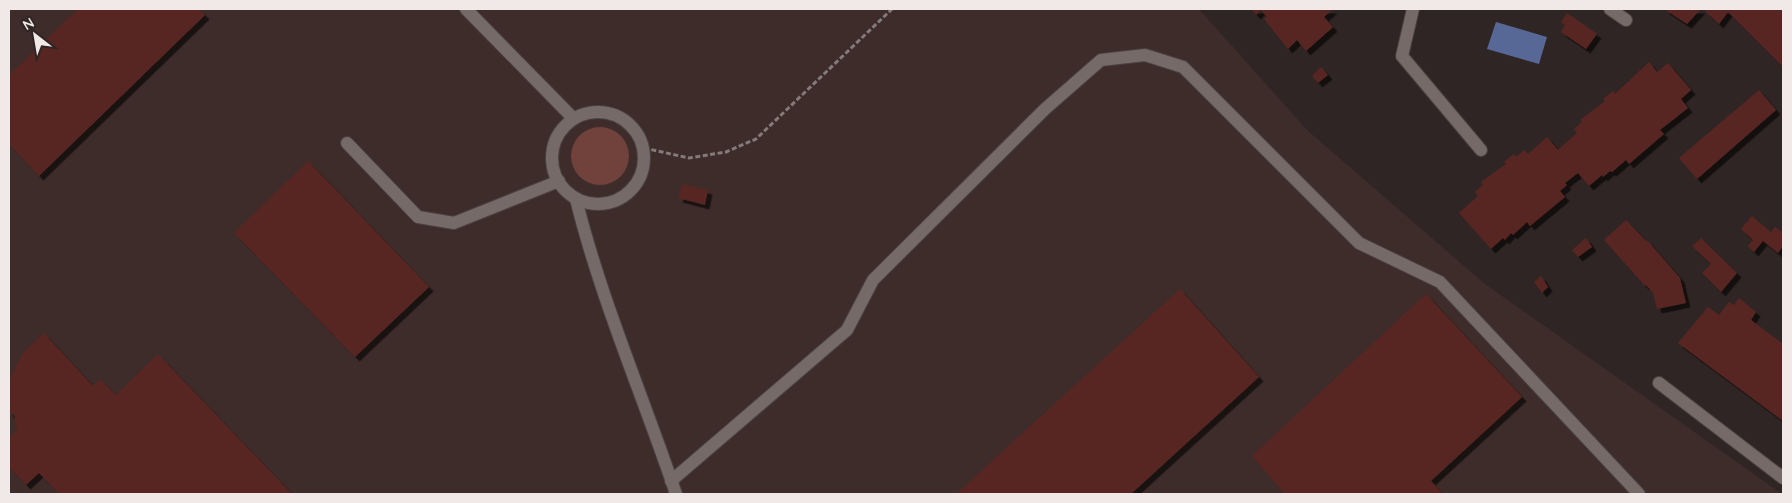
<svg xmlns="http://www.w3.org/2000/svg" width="1792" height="503" font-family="Quicksand,sans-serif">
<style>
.built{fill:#3d2c2a}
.green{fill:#71423b}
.water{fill:#586896}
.building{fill:#592720;filter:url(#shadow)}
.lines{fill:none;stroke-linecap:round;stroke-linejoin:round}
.lane-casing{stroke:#4a4342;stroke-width:14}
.street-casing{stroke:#4a4342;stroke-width:14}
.path{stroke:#837a79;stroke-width:3;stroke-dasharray:5 2.5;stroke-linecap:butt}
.lane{stroke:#766a68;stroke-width:12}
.street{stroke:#766a68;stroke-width:12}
</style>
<defs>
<filter id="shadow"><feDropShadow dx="4.5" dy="4.5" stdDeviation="0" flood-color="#0009"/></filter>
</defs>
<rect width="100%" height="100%" fill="#2f2524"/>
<polygon class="built" points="9,9 1199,9 1307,130 1485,284 1782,494 9,494"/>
<circle class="green" cx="600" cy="156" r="29"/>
<polygon class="water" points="1496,22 1547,37 1539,64 1487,49"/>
<g class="building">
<polygon points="78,9 199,9 205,15 39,176 9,144 9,75"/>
<polygon points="1251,9 1333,9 1324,17 1333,27 1306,51 1297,40 1288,49 1264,19 1267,17 1261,10 1256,15"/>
<polygon points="1664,9 1701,9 1687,24"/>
<polygon points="1707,9 1783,9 1783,67 1728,12 1719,24 1705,11"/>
<polygon points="1567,13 1597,34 1586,49 1561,32 1565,25 1561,22"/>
<polygon points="1649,62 1657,72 1668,63 1691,90 1681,99 1688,108 1660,130 1664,134 1629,164 1626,160 1612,172 1610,171 1603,177 1602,175 1589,186 1578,173 1565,183 1567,185 1560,191 1565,197 1530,226 1527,222 1513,235 1511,233 1505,240 1503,238 1491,249 1459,213 1478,196 1475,192 1483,185 1481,182 1506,164 1504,162 1514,154 1516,157 1524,150 1528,154 1547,137 1558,150 1577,133 1574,129 1582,122 1580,120 1605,101 1603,99 1613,91 1615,94"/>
<polygon points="1321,67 1328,75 1318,83 1312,76"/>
<polygon points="1759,90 1776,110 1697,179 1679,158"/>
<polygon points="308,161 429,287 355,357 234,233"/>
<polygon points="682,184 708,190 705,205 678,198"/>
<polygon points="1752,216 1771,232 1775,227 1783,233 1783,246 1778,253 1763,241 1754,252 1748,246 1753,240 1741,229"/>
<polygon points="1626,220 1647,242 1647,240 1680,278 1686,303 1657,309 1653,293 1646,285 1645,286 1604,240"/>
<polygon points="1586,238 1592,247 1578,257 1572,250"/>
<polygon points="1701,238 1737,273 1721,292 1702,273 1711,264 1692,246"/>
<polygon points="1541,276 1548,287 1542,293 1534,282"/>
<polygon points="1180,289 1259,377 1131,494 956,494"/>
<polygon points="1426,294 1522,397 1431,481 1443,494 1281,494 1283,492 1252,456"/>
<polygon points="1739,298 1756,312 1751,320 1783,344 1783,421 1678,343 1708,307 1719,315 1729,302 1734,305"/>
<polygon points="44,333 93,386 100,379 116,395 158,354 292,494 59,494 39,473 26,485 9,467 9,438 17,430 14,414 9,414 9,380 23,353"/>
</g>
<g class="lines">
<defs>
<g id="lane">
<polyline points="1413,9 1402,56 1481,150"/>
<polyline points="347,143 418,217 454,223 559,181"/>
<path d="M576 199C601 300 643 396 676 494"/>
<polyline points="1659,383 1783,478"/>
<polyline points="671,481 847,330 873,280 1045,109 1101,60 1145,55 1183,67 1359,243 1440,282 1639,494"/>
</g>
<g id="street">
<polyline points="466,9 573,118"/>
<polyline points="1610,9 1626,20"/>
<circle cx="598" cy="158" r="46"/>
</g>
</defs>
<use href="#lane" class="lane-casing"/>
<use href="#street" class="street-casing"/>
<polyline class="path" points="644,148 689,158 726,152 756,139 892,9"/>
<use href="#lane" class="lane"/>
<use href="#street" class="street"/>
</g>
<rect width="1792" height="503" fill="none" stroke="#f0e9e8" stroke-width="20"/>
<g transform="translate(35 35) rotate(329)" stroke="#2f2524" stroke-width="4" paint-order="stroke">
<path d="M0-4L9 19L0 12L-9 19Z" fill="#f0e9e8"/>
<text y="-8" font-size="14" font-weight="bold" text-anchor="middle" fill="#f0e9e8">N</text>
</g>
</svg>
